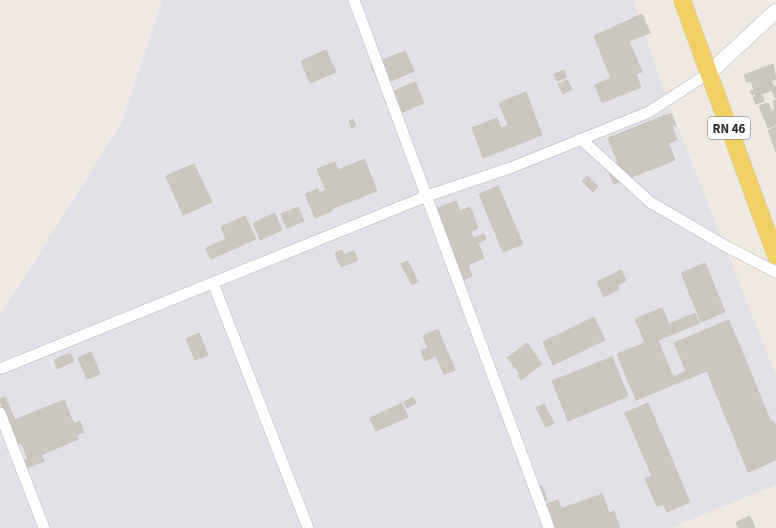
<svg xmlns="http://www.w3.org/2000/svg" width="776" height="528" font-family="'Source Sans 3',sans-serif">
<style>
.industrial{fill:#e3e1e8}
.building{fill:#cbc7bf;stroke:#cbc5ba}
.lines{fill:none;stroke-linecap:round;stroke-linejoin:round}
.minor-casing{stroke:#b4b7c1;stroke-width:12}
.secondary-casing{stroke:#b4b7c1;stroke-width:16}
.primary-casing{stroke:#c9c9c9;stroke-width:18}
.minor{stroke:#fff;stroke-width:11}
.secondary{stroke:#fff;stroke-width:15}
.primary{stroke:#f2d163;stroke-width:17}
.labels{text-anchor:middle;stroke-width:4;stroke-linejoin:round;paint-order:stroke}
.shield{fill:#fff;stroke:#6d6d6d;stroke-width:1}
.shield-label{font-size:13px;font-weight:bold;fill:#2e2e2e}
</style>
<rect width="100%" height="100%" fill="#efe9e1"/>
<polygon class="industrial" points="162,0 633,0 667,100 776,376 776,485 670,528 0,528 0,316 121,124"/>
<g class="building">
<polygon points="642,14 650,33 629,41 642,72 636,74 641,87 602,103 595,85 611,78 594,36"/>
<polygon points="326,50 336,72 310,83 301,61"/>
<polygon points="405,51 414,71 380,86 371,65"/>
<polygon points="773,64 776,79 771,81 774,87 776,86 776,97 775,98 772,90 762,94 764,101 756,104 753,97 756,96 755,94 752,95 750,91 754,90 751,81 747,82 744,75"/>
<polygon points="564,70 566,77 557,81 554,74"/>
<polygon points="567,80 572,89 563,94 558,84"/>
<polygon points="415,82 424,103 392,117 383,96"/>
<polygon points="526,92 542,135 483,158 472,128 497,118 501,128 508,125 499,103"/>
<polygon points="776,100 776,108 775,109 773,101"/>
<polygon points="768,103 771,111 776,109 776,125 768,128 759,106"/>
<polygon points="671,113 676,125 672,126 677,140 668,143 675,160 614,184 608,170 619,166 608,138"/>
<polygon points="353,119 356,126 352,128 349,121"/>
<polygon points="776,127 776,152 768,130"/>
<polygon points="364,159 377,191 331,209 332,211 315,218 305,194 318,189 319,193 326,190 317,169 335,162 338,170"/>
<polygon points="194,164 212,202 183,215 166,176"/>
<polygon points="587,176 598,186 593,192 582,181"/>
<polygon points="498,186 523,244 503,252 479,194"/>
<polygon points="456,201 460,211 470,207 478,228 471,231 473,238 484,234 486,239 478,243 484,258 468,265 472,276 456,283 427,212"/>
<polygon points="298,207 304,221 287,228 281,214"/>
<polygon points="275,213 282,230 260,240 253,223"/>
<polygon points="245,216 256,239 211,259 206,248 226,239 221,227"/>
<polygon points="342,250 344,255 354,251 358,260 341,267 335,253"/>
<polygon points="408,261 418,282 412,285 401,264"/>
<polygon points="705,263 725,312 701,322 681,273"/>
<polygon points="621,270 626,281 617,285 619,289 604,297 597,282"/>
<polygon points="662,308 669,324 695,313 699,323 646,345 635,319"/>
<polygon points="594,317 605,340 553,365 543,342"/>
<polygon points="729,320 771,422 774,421 776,425 776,460 748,472 707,371 636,400 617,354 657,338 673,377 686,371 674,343"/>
<polygon points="438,329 455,370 444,374 436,356 425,361 421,351 428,348 423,336"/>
<polygon points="199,333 208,355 195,360 186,339"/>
<polygon points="527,343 542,364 521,380 518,376 520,374 507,358"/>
<polygon points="91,352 100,374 87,379 78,358"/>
<polygon points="70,353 74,361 57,369 54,360"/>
<polygon points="612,357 628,396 568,421 552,381"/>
<polygon points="5,397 15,420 64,400 74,424 80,421 84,432 77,435 78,439 41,455 44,461 27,468 24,460 28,459 21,443 18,444 0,401 0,399"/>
<polygon points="413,397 416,403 407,408 404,402"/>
<polygon points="402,403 408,417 376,431 370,418"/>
<polygon points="648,403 690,502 667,512 663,504 657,506 645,479 652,476 625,413"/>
<polygon points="544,404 554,423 546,427 536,408"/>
<polygon points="542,486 547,501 540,503 534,489"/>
<polygon points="602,494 609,513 614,511 620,528 548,528 541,506 558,500 561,509"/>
<polygon points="750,516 755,528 738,528 736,522"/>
</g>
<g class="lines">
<defs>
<g id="minor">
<polyline points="354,0 549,528"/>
<polyline points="581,139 650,202 729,248 776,272"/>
<polyline points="213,283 308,528"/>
<polyline points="0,369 427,196 510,168 649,112 709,73"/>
<polyline points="0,413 44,528"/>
</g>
<polyline id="secondary" points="709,73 776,11"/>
<polyline id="primary" points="682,0 776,256"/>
</defs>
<use href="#minor" class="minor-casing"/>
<use href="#secondary" class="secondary-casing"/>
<use href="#primary" class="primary-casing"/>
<use href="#minor" class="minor"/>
<use href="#secondary" class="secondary"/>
<use href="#primary" class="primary"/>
</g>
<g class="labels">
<rect class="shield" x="708" y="117" width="42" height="22" rx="3"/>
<g class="shield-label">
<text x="729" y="133">RN 46</text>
</g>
</g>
</svg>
